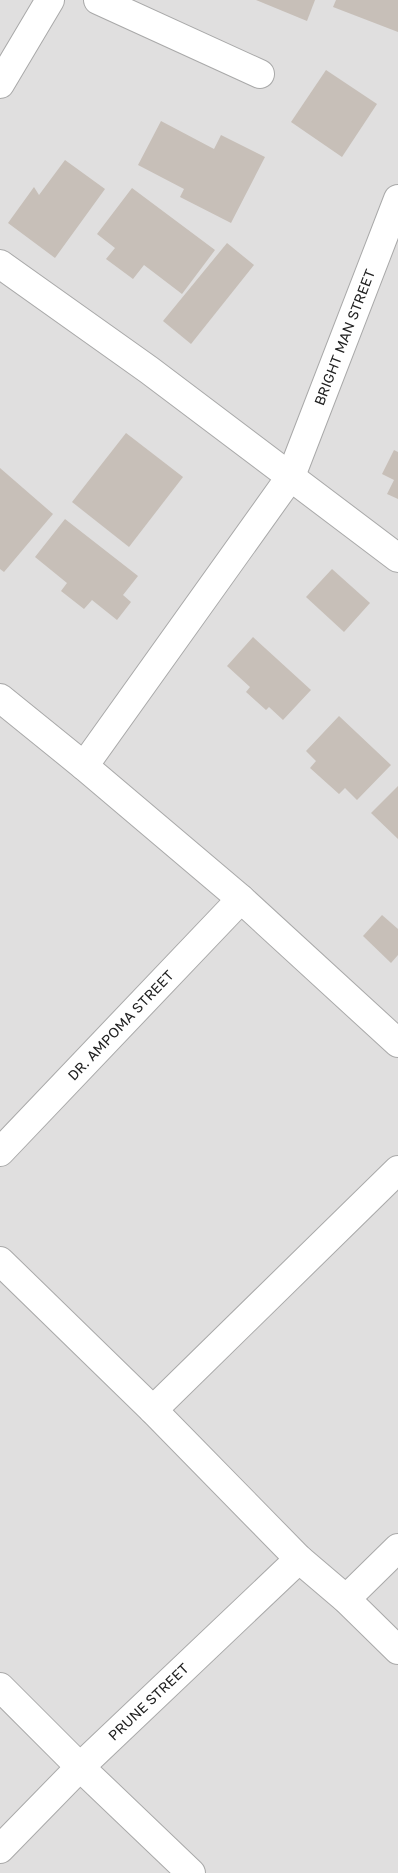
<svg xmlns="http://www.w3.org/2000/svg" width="398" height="1873" font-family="'Golos Text',sans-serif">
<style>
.residential{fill:#e0dfdf}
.building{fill:#c7bfb8}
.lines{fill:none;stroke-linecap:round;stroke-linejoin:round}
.minor-casing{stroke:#a9a9a9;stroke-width:30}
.minor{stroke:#fff;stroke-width:28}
.labels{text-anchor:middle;stroke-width:4.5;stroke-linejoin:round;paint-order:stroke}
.street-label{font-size:14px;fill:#222;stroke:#fff}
</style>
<rect width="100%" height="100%" fill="#f2efe9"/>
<rect class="residential" x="0" y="0" width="398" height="1873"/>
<g class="building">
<polygon points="256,0 315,0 307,21"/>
<polygon points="336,0 398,0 398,32 333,7"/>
<polygon points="326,70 377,104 342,157 291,122"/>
<polygon points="161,121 214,149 221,135 265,157 231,223 180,197 184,189 138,165"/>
<polygon points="65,160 105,189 55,258 8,223 34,187 39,195"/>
<polygon points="132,188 215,250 182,294 144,265 133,279 106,259 115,248 97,234"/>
<polygon points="227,243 254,265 191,344 163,321"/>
<polygon points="126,433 183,477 129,547 72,502"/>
<polygon points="394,450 398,452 398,499 387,494 394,480 382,474"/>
<polygon points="0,468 53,514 4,572 0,569"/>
<polygon points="65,519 138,576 123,595 131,602 117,620 92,600 84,609 61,591 67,583 35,557"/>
<polygon points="332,569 370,603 344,632 306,597"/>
<polygon points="253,637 311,690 283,720 269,707 266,710 246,692 250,687 227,666"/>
<polygon points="339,716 391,765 357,800 345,788 339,794 310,768 316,761 306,751"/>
<polygon points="398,786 398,839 371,813"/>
<polygon points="382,915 398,929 398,955 391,963 363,936"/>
</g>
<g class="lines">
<defs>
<g id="minor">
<polyline points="98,0 260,74"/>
<polyline points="0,84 50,0"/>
<polyline points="0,264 149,370 398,558"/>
<polyline points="0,698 84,766 241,899 398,1043"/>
<path id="s1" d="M84 766 291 476 398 199"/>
<path id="s2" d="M0 1152 241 899"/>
<polyline points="0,1261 153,1410 299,1559 346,1599 398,1650"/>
<polyline points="153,1410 398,1170"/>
<polyline points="346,1599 398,1548"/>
<polyline points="0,1687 80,1767 191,1873"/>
<path id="s3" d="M0 1849 80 1767 299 1559"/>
</g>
</defs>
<use href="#minor" class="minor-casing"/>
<use href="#minor" class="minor"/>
</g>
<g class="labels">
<g class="street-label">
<text dy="5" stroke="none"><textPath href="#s1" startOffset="505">BRIGHT MAN STREET</textPath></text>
<text dy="5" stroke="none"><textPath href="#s2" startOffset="175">DR. AMPOMA STREET</textPath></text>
<text dy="5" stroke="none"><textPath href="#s3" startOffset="209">PRUNE STREET</textPath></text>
</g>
</g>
</svg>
